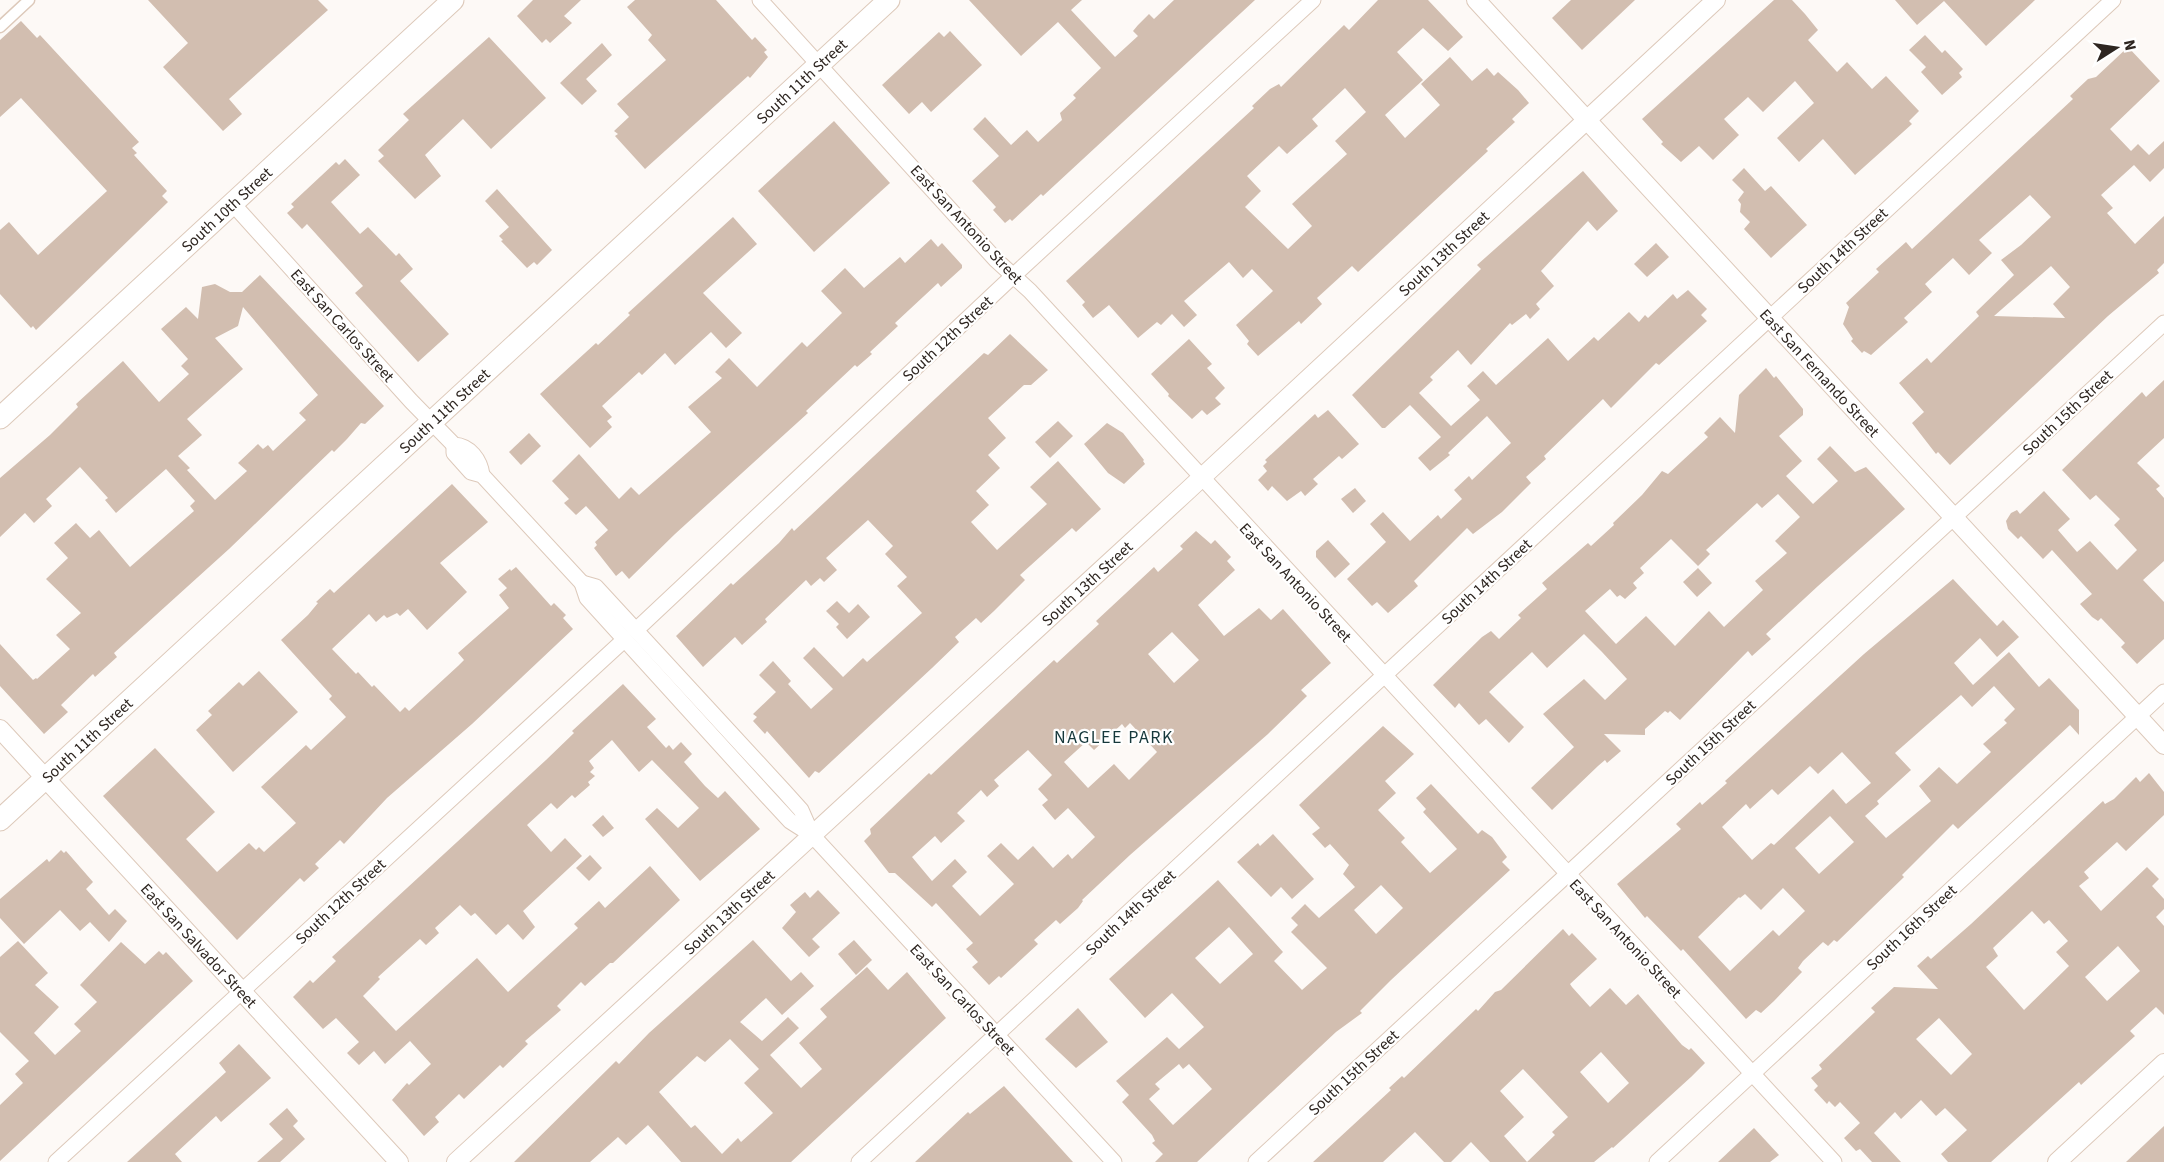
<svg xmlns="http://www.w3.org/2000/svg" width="2164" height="1162" font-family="'Source Sans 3',sans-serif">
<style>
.building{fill:#d2beb0;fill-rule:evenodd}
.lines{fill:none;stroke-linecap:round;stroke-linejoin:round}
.pedestrian-casing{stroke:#ddc9ba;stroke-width:13}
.minor-casing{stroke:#ddc9ba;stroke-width:17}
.tertiary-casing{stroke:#ddc9ba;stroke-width:20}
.secondary-casing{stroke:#ddc9ba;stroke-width:23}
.pedestrian{stroke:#fff;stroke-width:10}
.minor{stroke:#fff;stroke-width:15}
.tertiary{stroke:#fff;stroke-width:18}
.secondary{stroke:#fff;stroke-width:21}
.labels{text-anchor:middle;stroke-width:4.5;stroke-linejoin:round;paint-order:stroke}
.street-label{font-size:16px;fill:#2e2621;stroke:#fff}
.neighbourhood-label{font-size:18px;letter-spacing:1.5px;fill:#16383b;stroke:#fff}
</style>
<rect width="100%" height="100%" fill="#fdf9f6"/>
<g class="building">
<polygon points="148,0 318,0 328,10 229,99 242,114 223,131 163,67 188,43"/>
<polygon points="533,0 581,0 564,16 572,23 550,43 546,39 542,43 517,16"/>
<polygon points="635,0 716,0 752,40 755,37 767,50 764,52 768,57 750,78 748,76 645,169 615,136 618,134 614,131 629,117 617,104 666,60 648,40 652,35 627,7"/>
<polygon points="969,0 1082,0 1071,10 1115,57 1138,36 1133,31 1138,25 1149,14 1154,19 1174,0 1255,0 1043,196 1041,194 1012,221 1010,219 1005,223 993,210 996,207 972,181 999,156 973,129 985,117 1011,145 1027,130 1038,142 1062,120 1060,113 1076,98 1073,95 1101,68 1058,22 1021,56"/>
<path d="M1378 0H1428L1463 37 1448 51 1423 28 1397 52 1423 80 1385 115 1405 138 1440 105 1421 84 1450 57 1472 81 1487 68 1494 76 1498 72 1518 90 1529 103 1512 119 1515 122 1486 149 1488 151 1358 272 1352 266 1317 298 1322 304 1301 324 1299 321 1258 356 1247 344 1249 341 1236 325 1273 291 1252 269 1243 278 1229 262 1184 301 1197 315 1184 327 1172 314 1161 325 1157 322 1138 338 1109 305 1093 318 1082 305 1085 302 1066 281 1254 108 1252 106 1270 89 1279 84 1281 87 1344 25 1349 30ZM1345 88 1366 112 1335 141 1347 154 1292 204 1312 226 1288 249 1245 207 1261 191 1247 176 1279 146 1287 154 1318 126 1312 119Z"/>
<polygon points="1571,0 1635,0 1582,50 1552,18"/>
<polygon points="1774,0 1792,0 1805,14 1818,30 1808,40 1837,72 1847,62 1872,89 1886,76 1919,111 1909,121 1912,124 1855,175 1823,139 1799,162 1777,138 1814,103 1795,81 1763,112 1748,97 1724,119 1739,135 1713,160 1699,146 1681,162 1661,144 1663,142 1642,119"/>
<polygon points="1895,0 2035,0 1986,46 1944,1 1917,25"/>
<polygon points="21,21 37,38 40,35 139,142 132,148 137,153 134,155 167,191 162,196 168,202 36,330 33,326 31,328 0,294 0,230 9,222 38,255 107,191 21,98 0,117 0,40"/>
<polygon points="950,31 982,65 931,112 922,102 909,114 882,85 939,32 944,37"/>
<polygon points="1925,35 1942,53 1945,50 1963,69 1959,73 1962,77 1942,95 1921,72 1926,67 1909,50"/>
<polygon points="489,37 546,98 491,149 463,119 425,155 441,176 415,199 378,161 384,156 378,150 409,120 403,114"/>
<polygon points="602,43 612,55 586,79 597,91 582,105 560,83"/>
<path d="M2128 47 2160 81 2110 129 2131 151 2138 144 2149 155 2164 141V168L2150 182 2134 165 2101 195 2113 208 2107 213 2135 244 2164 216V263L2157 270 2159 273 2108 316 1950 465 1938 452 1936 454 1912 423 1924 412 1899 383 1927 358 1931 363 1979 316 1976 312 2014 275 2001 260 2021 245 2051 217 2030 195 1979 240 1992 253 1969 275 1953 258 1925 284 1932 292 1904 318 1908 322 1871 355 1864 351 1862 353 1851 341 1853 339 1843 324 1849 307 1846 303 1879 272 1876 269 1906 242 1912 249 2073 99 2070 96 2088 79 2096 77ZM2051 266 2070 287 2053 304 2065 318 1994 316Z"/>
<polygon points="834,121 890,183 814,252 758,191"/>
<polygon points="345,159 360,175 331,202 360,234 368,227 396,256 399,253 413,269 400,281 449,334 418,362 355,293 363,286 307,224 302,229 287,213 294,207 291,204 336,162 339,165"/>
<polygon points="1744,168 1765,191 1771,186 1807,225 1771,258 1744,229 1750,222 1740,212 1741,204 1738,200 1744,192 1732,180"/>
<polygon points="1583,171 1618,211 1597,231 1588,221 1541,271 1554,286 1536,304 1540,309 1530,319 1526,314 1512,325 1510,323 1471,365 1458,350 1430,377 1433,380 1419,393 1451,426 1480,400 1467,386 1483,371 1496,385 1548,338 1568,361 1594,337 1598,341 1629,312 1639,322 1645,315 1648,318 1673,294 1677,299 1688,290 1707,309 1701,315 1707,321 1659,365 1656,363 1611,408 1603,399 1544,456 1546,459 1526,477 1531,483 1502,512 1473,534 1467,528 1414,581 1418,586 1396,606 1388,613 1377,602 1372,606 1347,579 1386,542 1370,524 1383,512 1410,541 1438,515 1441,519 1462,499 1454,490 1469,476 1472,480 1511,443 1487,416 1448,453 1450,455 1430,471 1418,458 1441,437 1410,405 1385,428 1382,428 1352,395 1481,269 1477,265"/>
<polygon points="497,189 552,250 537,265 534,262 527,268 501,241 503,240 499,236 509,227 485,201"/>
<polygon points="733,217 757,244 703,293 742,333 726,348 711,332 675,365 665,353 642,375 639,372 602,406 612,417 607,421 612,427 590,448 540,394 596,343 598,345 630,315 628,313"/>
<polygon points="931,239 938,247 942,243 962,265 962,268 941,287 938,283 895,323 898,326 870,352 872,354 857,367 855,365 806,411 808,413 675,534 629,579 622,571 616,576 594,548 597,545 595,542 608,530 586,506 576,515 564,503 569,499 552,481 579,454 619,499 631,487 639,495 711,432 688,407 722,378 715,372 729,358 757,387 802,342 807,347 842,313 821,291 845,268 864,288 900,257 905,263"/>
<polygon points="1656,243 1669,257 1647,277 1634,264"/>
<path d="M260 275 384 406 365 424 361 423 347 439 334 452 332 450 229 549 114 653 117 657 95 677 93 674 61 705 68 712 44 734 0 686V644L33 680 36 678 37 679 70 649 56 635 81 613 46 579 68 558 54 543 76 523 90 538 99 530 130 567 194 511 190 506 195 501 166 469 116 513 105 500 108 498 80 467 46 499 52 506 34 523 25 513 0 537V478L50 435 78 407 76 404 123 361 159 402 189 374 181 366 188 359 161 329 186 307 198 319 202 287 215 284 230 292H242ZM243 307 318 395 299 413 306 420 273 451 268 445 263 449 258 444 238 463 247 471 215 500 187 470 190 468 178 456 202 435 187 419 243 369 215 338 238 326Z"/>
<polygon points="1010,334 1048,370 1031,385 1024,385 988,418 1006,438 988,455 1000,468 976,491 989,505 971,522 997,550 1047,504 1030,487 1058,461 1101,509 1076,532 1072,528 1020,575 1025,580 994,611 981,623 976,618 955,637 959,642 932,668 819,773 815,771 809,778 767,731 765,734 753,721 757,717 753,714 776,692 759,675 773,661 791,681 788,684 811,709 833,689 803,658 814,647 843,677 863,658 867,662 922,613 897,586 907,577 885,554 893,546 868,520 826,558 837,570 824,582 820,578 811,586 806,580 765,619 767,622 742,645 735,637 703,667 676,636 731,583 733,585 779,543 792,528 794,531 984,353 988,355"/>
<polygon points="1189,339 1212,364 1207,368 1225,388 1215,398 1221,404 1207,415 1202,410 1192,419 1168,396 1169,394 1151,374"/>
<path d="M1766 368 1774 378 1776 376 1803 409V415L1779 436 1802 461 1786 476 1813 504 1838 481 1817 459 1830 446 1855 472 1866 467 1905 509 1818 586 1766 634 1771 639 1752 656 1748 651 1680 720 1670 711 1668 713 1665 711 1645 729V735L1604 734 1621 751 1607 763 1605 760 1598 766 1552 810 1531 788 1574 747 1543 714 1584 679 1605 700 1627 679 1602 652 1584 634 1547 668 1532 652 1489 692 1524 727 1509 743 1486 719 1479 725 1459 703 1455 708 1433 685 1482 637 1491 631 1499 639 1521 618 1518 615 1547 589 1542 583 1588 543 1591 546 1614 525 1613 523 1642 495 1662 471 1668 474 1708 437 1704 433 1720 417 1735 433 1739 395ZM1778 494 1800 517 1775 541 1787 553 1755 581 1763 590 1724 627 1709 611 1675 646 1646 616 1616 644 1585 611 1610 589 1617 597 1620 595 1625 599 1637 588 1633 583 1644 573 1640 568 1671 539 1698 566 1710 554 1706 550 1757 503 1762 508Z"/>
<polygon points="2164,380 2164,438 2137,463 2160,486 2156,489 2164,498 2164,561 2143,580 2164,602 2164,639 2137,664 2121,647 2125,643 2101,618 2098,621 2092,617 2080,604 2092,594 2052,550 2043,559 2021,536 2018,539 2008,529 2006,521 2011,513 2017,510 2020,514 2044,491 2070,519 2058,530 2077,552 2090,541 2117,570 2137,550 2114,525 2120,519 2096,495 2090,500 2062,470 2142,392 2146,397"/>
<polygon points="1328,410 1359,444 1342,459 1339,456 1313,479 1318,484 1305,496 1301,491 1287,501 1272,486 1268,491 1258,480 1267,471 1263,466 1267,462 1265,460 1315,414 1318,418"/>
<polygon points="1058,421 1073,436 1050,458 1035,442"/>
<polygon points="1107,423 1123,433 1144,460 1143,461 1145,464 1124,484 1108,473 1084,444"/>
<polygon points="529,433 541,446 521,465 509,452"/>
<polygon points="452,484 488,522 440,563 467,592 427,630 408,609 400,616 397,613 387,618 384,615 376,622 369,614 332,649 356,674 358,672 372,687 374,685 400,712 405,707 409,711 458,666 464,660 458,653 509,608 499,595 507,588 498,579 510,569 511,571 516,567 551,606 554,603 566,615 563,618 573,629 472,724 387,798 344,844 340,840 315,864 319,868 304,882 300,878 237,940 103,796 155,748 215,812 186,839 217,872 249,843 256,850 259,847 264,852 296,823 261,787 306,745 311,750 346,717 329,699 332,696 281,640 308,615 318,603 316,602 330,589 334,593"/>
<polygon points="1355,488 1366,501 1353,513 1341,499"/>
<path d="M1196 531 1211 544 1215 540 1231 557 1227 561 1235 570 1198 605 1224 636 1259 608 1271 620 1283 609 1331 663 1301 690 1307 696 1268 734 1130 855 1082 900 1083 901 1078 908 1060 924 1056 920 1034 940 1038 944 1001 978 999 976 989 985 972 967 978 962 966 949 973 943 936 903 932 907 895 873H889L864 841 871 834 870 829 929 773 931 775 1054 660 1057 663 1099 624 1096 621 1154 567 1158 572 1183 549 1180 546ZM1172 632 1199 660 1174 683 1148 654ZM1130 723 1157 752 1129 780 1114 764 1088 788 1064 762 1086 742 1094 750 1122 724 1125 728ZM1028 750 1052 775 1038 789 1048 800 1042 805 1055 820 1068 808 1095 837 1072 859 1068 854 1053 868 1033 846 1018 860 1001 843 987 856 1014 884 980 916 952 886 967 872 955 859 932 881 912 857 935 836 941 843 965 821 957 813 981 790 987 797 999 786 994 780Z"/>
<polygon points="1328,540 1350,564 1335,578 1316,557 1316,551"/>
<polygon points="1698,568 1712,583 1697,597 1683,582"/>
<path d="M1953 579 1997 626 2003 620 2019 637 1997 657 1980 638 1954 663 1973 685 2009 652 2039 687 2049 678 2079 710V735L2070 725 1958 829 1953 824 1902 875 1904 877 1837 942 1834 940 1828 946 1823 942 1803 961 1798 968 1802 972 1774 1001 1761 1013 1756 1010 1746 1019 1683 949 1681 951 1647 916 1645 918 1617 884 1681 829 1676 824 1700 802 1702 805 1727 783 1725 781 1864 654ZM1994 686 2015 709 2004 720 2007 723 1983 744 1991 752 1957 784 1939 767 1919 786 1931 801 1886 838 1865 816 1879 804 1877 801 1911 770 1895 753 1961 695 1972 707ZM1842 752 1871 783 1846 804 1833 789 1774 845 1771 843 1752 860 1722 827 1746 804 1750 809 1772 789 1778 795 1810 766 1818 774ZM1830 816 1854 842 1819 874 1795 848ZM1783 888 1805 911 1779 936 1773 930 1730 971 1698 937 1739 897 1740 898 1745 894 1761 910Z"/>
<polygon points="837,601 849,613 858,604 870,617 847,639 836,627 839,624 826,611"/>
<polygon points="259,671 298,712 233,772 196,730 212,715 208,711 239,682 243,686"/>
<polygon points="623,684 656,719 647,727 666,748 669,745 673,750 681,742 692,754 684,762 705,786 718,798 725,791 760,829 700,881 645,819 657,808 678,828 699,808 652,760 639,772 612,740 589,761 594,768 590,772 595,776 588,782 590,785 575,798 572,795 557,809 551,803 527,825 551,852 565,838 582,856 523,911 535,927 523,940 508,924 496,935 475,913 471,916 460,905 435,928 439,933 426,945 420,939 378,977 380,979 363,996 396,1031 477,958 508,992 578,928 574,924 599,901 605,908 650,866 680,900 613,963 610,963 585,986 581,982 557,1006 561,1010 525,1041 528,1044 503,1068 500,1065 464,1099 459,1094 435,1117 439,1122 424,1136 392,1100 407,1083 409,1085 431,1064 410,1041 385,1064 374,1051 359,1065 347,1053 359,1042 336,1018 323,1029 293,997 310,980 313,983 336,961 332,957 546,760 574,733 572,731"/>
<path d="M1383 726 1414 754 1385 781 1396 793 1378 810 1405 838 1401 842 1430 873 1457 849 1423 812 1426 809 1416 798 1431 784 1478 834 1482 830 1492 837 1507 857 1502 862 1510 870 1391 980 1360 1011 1362 1013 1336 1032 1197 1162H1155L1163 1154 1152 1143 1155 1141 1152 1135 1122 1102 1129 1095 1116 1081 1167 1037 1179 1049 1204 1027 1172 993 1145 1018 1109 979 1218 880 1283 952 1274 961 1302 990 1327 968 1291 932 1298 925 1291 918 1305 904 1319 918 1355 887 1343 874 1349 865 1330 844 1325 848 1312 834 1320 828 1299 805ZM1381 885 1403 908 1376 934 1354 910ZM1229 927 1253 954 1220 984 1195 958ZM1179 1064 1183 1069 1189 1064 1212 1089 1173 1125 1149 1099 1160 1089 1155 1084Z"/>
<path d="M2149 773 2164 792V815L2126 851 2117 842 2084 872 2089 878 2079 886 2101 911 2147 867 2159 879 2152 886 2164 899V909L2156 917 2164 926V1015L2156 1007 2130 1031 2135 1036 2081 1085 2079 1082 1991 1162H1948L1941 1154 1967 1130 1945 1108 1936 1116 1921 1100 1901 1119 1895 1112 1874 1133 1901 1162H1872L1860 1149 1856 1151 1844 1138 1860 1123 1840 1102 1835 1107 1829 1101 1827 1104 1814 1090 1818 1086 1811 1078 1822 1069 1819 1065 1875 1012 1871 1008 1894 987 1938 989 1917 966 1928 956 1931 959 1971 924 2103 801 2105 804 2114 799 2136 777 2140 782ZM2032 911 2044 924 2049 920 2068 941 2056 952 2069 966 2024 1010 1986 967 1998 956 1993 948ZM2118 946 2140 971 2107 1001 2085 977ZM1939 1018 1972 1054 1951 1075 1916 1039Z"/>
<polygon points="603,815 614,828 603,837 592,825"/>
<polygon points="1273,834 1314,879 1292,899 1281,887 1271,897 1237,862 1258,843 1260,846"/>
<polygon points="61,850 64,853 66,851 93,882 86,889 109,915 115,909 127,921 109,942 90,922 80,931 60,910 24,944 0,918 0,899 47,859 49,862"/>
<polygon points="590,855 602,868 589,881 576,868"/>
<polygon points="818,890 840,913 812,939 820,947 809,957 782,928 796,912 790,905 805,892 810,898"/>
<path d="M1563 929 1569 936 1572 933 1597 959 1570 984 1572 987 1590 1007 1610 988 1626 1005 1638 994 1682 1045 1689 1050 1691 1048 1705 1063 1691 1077 1613 1148 1612 1147 1594 1162H1490L1471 1142 1451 1162H1444L1415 1132 1383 1162H1313L1391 1090 1389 1088 1402 1076 1404 1078 1476 1009 1478 1011 1495 992 1501 990ZM1601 1052 1629 1083 1608 1103 1580 1072ZM1523 1069 1568 1117 1552 1132 1555 1135 1527 1162 1504 1136 1524 1117 1500 1091Z"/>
<path d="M753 940 791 981 801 972 814 986 782 1015 766 998 740 1022 762 1041 788 1017 799 1028 770 1055 801 1088 822 1069 799 1043 827 1017 820 1009 867 967 888 990 907 972 946 1018 791 1162H681L648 1125 626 1145 618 1137 590 1162H514L616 1061 619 1064 649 1033ZM730 1039 759 1069 744 1083 773 1113 741 1142 738 1138 722 1154 695 1125 691 1128 659 1092 697 1056 705 1062Z"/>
<polygon points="854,940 872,960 856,975 838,954"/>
<polygon points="18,941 48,973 35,985 59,1007 34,1033 55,1055 81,1031 74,1024 97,1002 80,985 121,942 145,964 159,951 163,955 166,952 193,981 0,1161 0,1105 23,1083 15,1074 29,1061 0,1032 0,957"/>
<polygon points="1078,1008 1108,1042 1076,1068 1045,1039"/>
<polygon points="239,1044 271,1078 221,1122 216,1116 175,1154 182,1162 127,1162 226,1072 219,1063"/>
<polygon points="1004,1086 1073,1162 915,1162 968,1112 970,1114"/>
<polygon points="287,1108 298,1121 293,1126 305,1139 280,1162 257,1162 283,1139 269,1124"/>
<polygon points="2164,1126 2164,1162 2126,1162"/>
<polygon points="1754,1128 1779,1155 1770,1162 1718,1162"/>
</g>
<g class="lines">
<defs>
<polyline id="pedestrian" points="0,27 29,0"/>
<g id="minor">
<polyline points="760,0 996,260 1030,291 1834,1162"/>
<path d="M233 204 411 401 454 445C470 446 480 460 482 475"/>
<polyline points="454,445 454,453 471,472 482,475 582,583 587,598 765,794 790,821 812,835 1114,1162"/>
<polyline points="582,583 596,587 784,791 801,810 812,835"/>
<polyline points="636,630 1013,276 1313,0"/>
<polyline points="56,1162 624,640"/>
<polyline points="859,1162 2113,0"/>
<polyline points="1256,1162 2164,323"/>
<polyline points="1657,1162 2164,692"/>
</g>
<g id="tertiary">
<path id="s1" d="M1476 0 2164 745"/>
<path id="s2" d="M0 729 399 1162"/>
<path id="s3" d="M456 1162 1185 493 1716 0"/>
<polyline points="2057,1162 2164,1063"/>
</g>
<g id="secondary">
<path id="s4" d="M0 418 453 0"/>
<path id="s5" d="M0 820 889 0"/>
</g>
</defs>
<use href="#pedestrian" class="pedestrian-casing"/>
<use href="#minor" class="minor-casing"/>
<use href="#tertiary" class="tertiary-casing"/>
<use href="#secondary" class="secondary-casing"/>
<use href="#pedestrian" class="pedestrian"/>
<use href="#minor" class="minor"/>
<use href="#tertiary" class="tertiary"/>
<use href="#secondary" class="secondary"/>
</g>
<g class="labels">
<g class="street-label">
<text dy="6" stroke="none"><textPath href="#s5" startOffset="1090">South 11th Street</textPath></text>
<text dy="6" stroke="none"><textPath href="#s4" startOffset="308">South 10th Street</textPath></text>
<text transform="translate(967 224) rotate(47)" y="6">East San Antonio Street</text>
<text transform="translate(1842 250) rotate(-43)" y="6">South 14th Street</text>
<text dy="6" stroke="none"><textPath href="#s3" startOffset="1342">South 13th Street</textPath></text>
<text transform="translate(343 325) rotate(48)" y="6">East San Carlos Street</text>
<text transform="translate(947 338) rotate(-43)" y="6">South 12th Street</text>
<text dy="6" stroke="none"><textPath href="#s1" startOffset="507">East San Fernando Street</textPath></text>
<text dy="6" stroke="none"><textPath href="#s5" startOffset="604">South 11th Street</textPath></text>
<text transform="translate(2067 412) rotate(-43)" y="6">South 15th Street</text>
<text transform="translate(1486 581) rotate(-43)" y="6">South 14th Street</text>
<text transform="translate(1296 582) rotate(47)" y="6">East San Antonio Street</text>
<text dy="6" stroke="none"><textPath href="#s3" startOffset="856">South 13th Street</textPath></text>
<text dy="6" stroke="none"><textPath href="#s5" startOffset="118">South 11th Street</textPath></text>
<text transform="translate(1710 742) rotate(-43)" y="6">South 15th Street</text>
<text transform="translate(340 901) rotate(-43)" y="6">South 12th Street</text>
<text dy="6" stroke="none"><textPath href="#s3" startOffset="370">South 13th Street</textPath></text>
<text transform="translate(1130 912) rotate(-43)" y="6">South 14th Street</text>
<text transform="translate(1911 927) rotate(-43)" y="6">South 16th Street</text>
<text transform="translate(1626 938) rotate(47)" y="6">East San Antonio Street</text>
<text dy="6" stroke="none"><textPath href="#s2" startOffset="294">East San Salvador Street</textPath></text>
<text transform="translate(963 999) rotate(47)" y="6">East San Carlos Street</text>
<text transform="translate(1353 1072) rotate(-43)" y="6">South 15th Street</text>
</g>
<g class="neighbourhood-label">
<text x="1114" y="743">NAGLEE PARK</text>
</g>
</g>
<g transform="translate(2116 48) rotate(78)" stroke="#ffffff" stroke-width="4.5" paint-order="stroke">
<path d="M0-4.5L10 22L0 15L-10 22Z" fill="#2e2621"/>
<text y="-9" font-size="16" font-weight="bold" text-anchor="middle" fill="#2e2621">N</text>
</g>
</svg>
